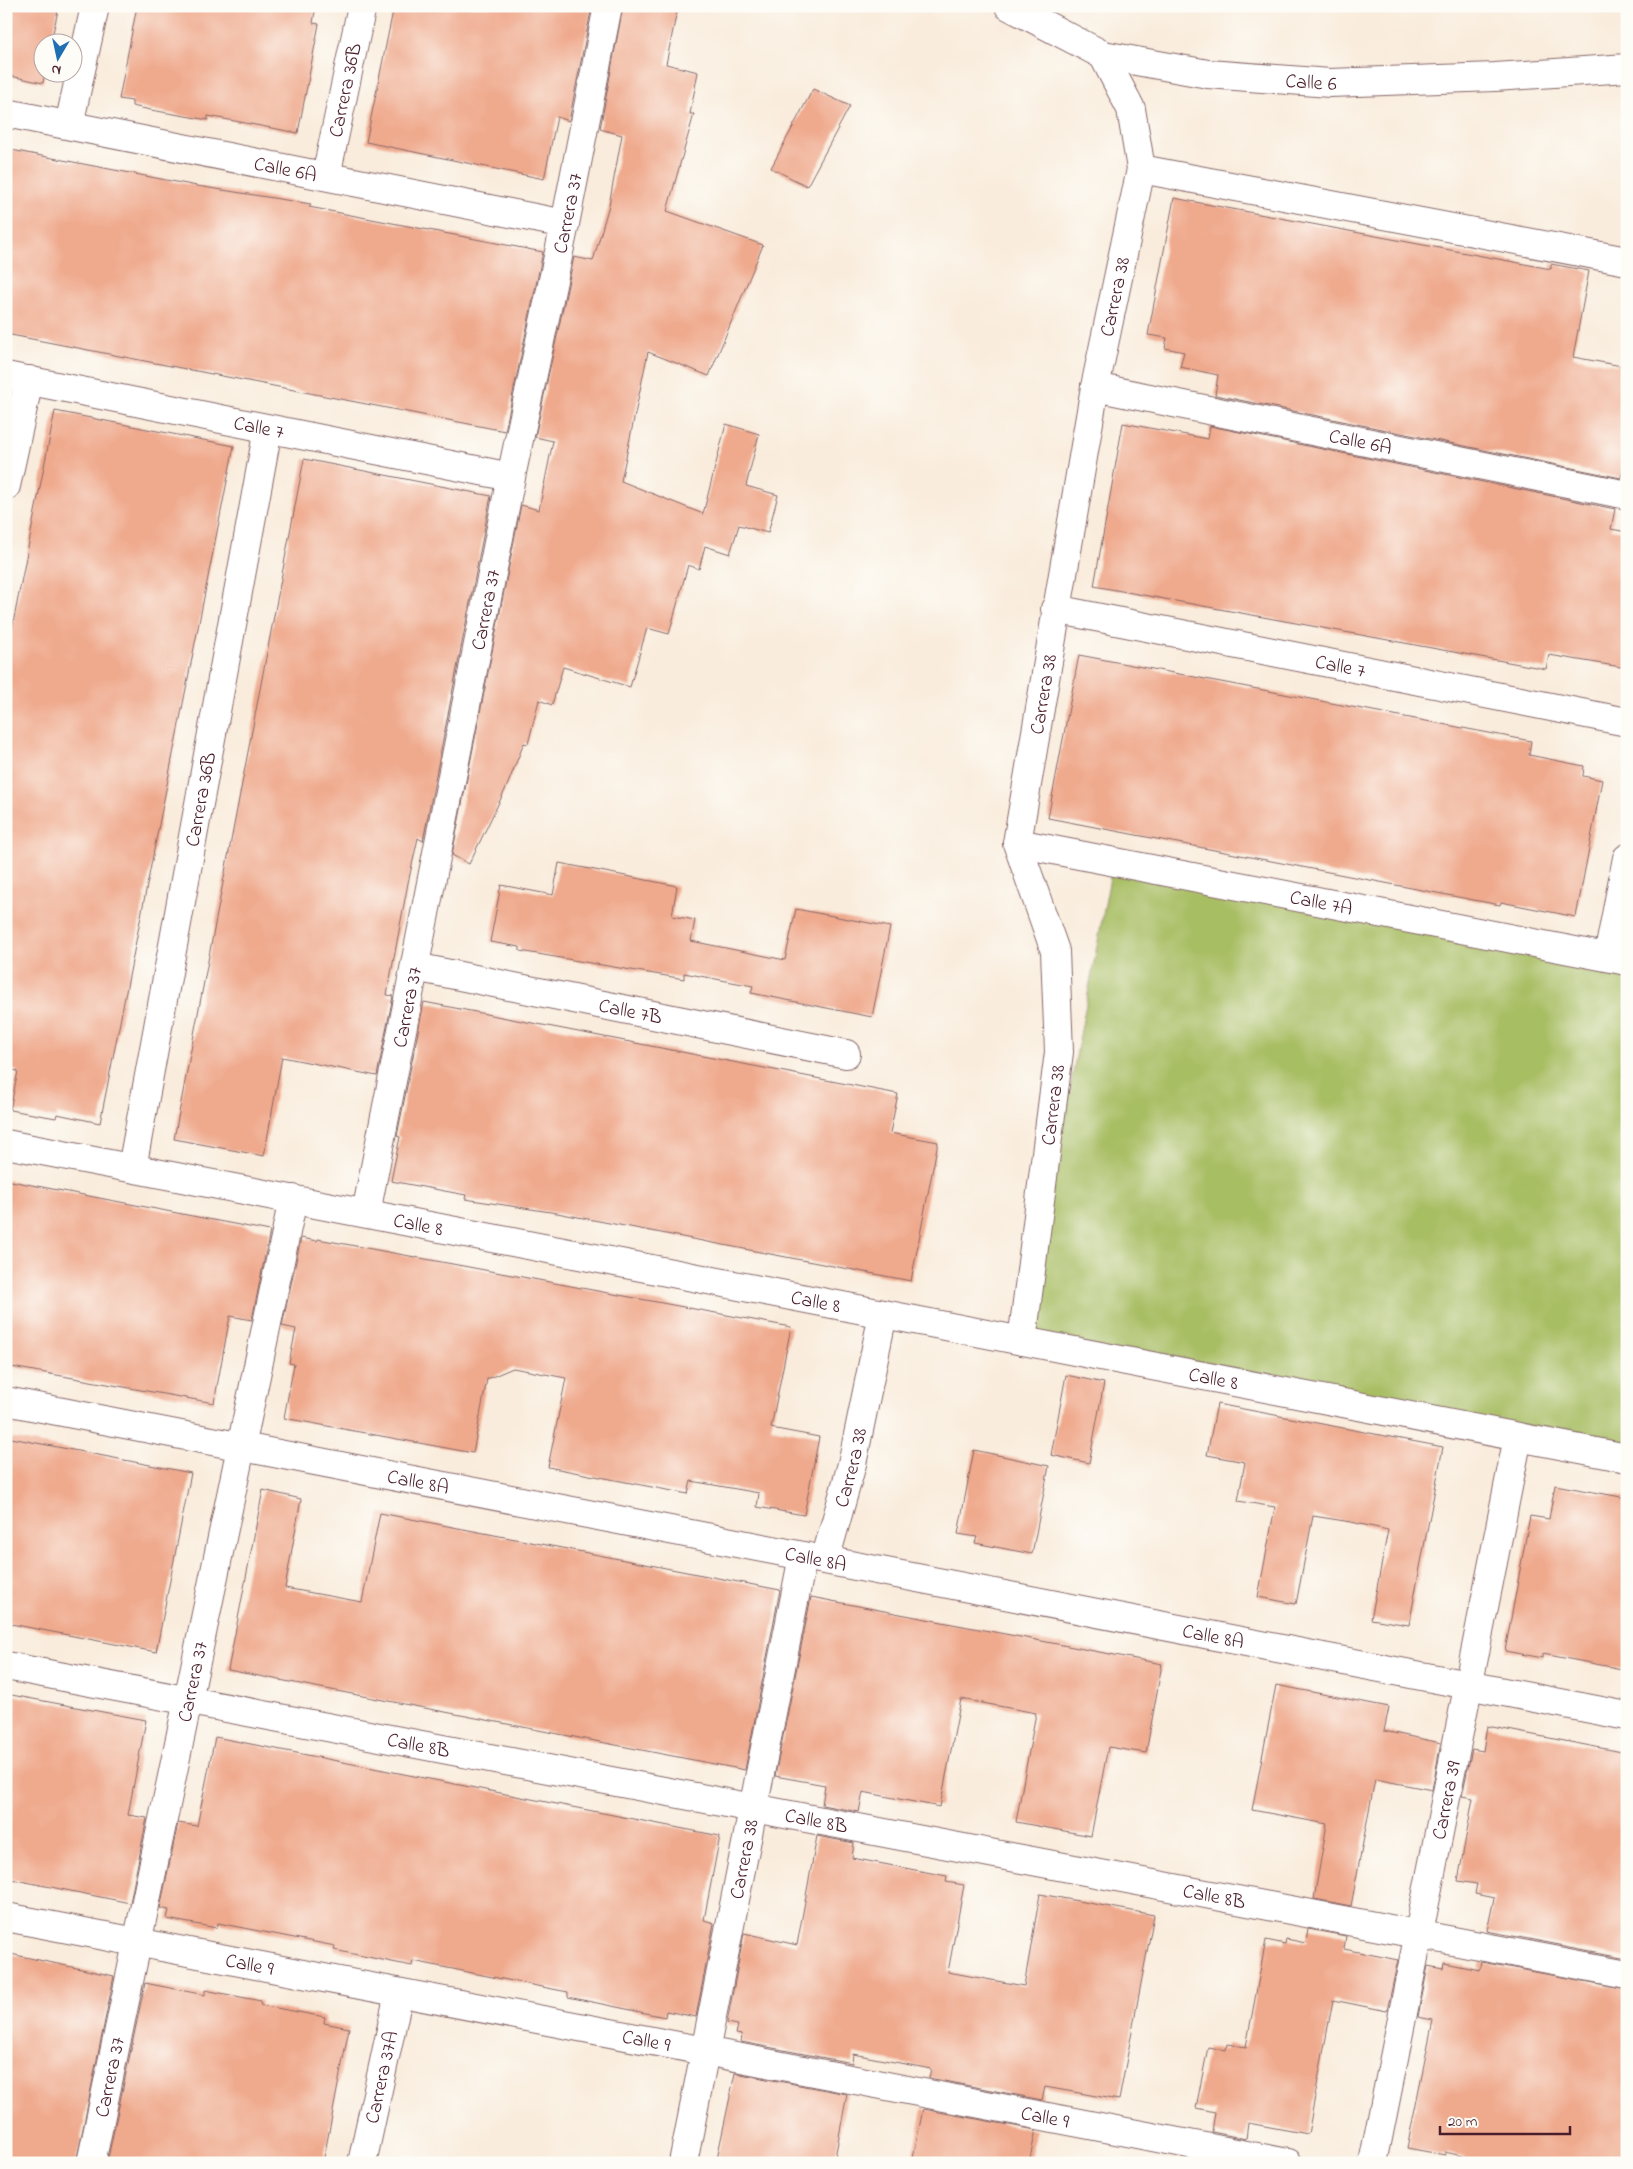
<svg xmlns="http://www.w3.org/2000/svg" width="1633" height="2169" font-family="'Indie Flower',sans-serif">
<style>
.green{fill:#a8be63;stroke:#796e47}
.building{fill:#efa98c}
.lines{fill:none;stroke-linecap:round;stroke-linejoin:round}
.minor-casing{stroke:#876769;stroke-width:30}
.minor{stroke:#fff;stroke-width:28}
.labels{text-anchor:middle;stroke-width:5;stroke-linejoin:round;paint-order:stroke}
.street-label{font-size:20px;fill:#4a1f2b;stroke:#fdfcf7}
</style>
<rect width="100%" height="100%" fill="#fdfcf7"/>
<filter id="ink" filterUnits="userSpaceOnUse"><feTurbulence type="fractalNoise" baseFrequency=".02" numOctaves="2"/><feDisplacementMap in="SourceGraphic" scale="10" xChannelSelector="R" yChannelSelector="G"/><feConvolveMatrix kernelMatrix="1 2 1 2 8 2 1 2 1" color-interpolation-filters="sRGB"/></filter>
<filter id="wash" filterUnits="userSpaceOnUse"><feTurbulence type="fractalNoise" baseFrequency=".0096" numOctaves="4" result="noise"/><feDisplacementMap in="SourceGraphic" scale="20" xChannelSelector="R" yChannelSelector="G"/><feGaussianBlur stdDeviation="1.12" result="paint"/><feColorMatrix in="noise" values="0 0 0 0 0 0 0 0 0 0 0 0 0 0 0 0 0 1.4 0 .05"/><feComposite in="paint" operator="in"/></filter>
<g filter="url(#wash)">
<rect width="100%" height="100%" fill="#f9ecdc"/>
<polygon class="green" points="1113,862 1627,960 1627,1458 1022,1341"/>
<g id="blocks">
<g class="building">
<polygon points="6,6 59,6 51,42 42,42 42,72 45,72 43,83 6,75"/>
<polygon points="137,6 316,6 313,23 319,24 298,133 208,116 208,120 151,110 132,106 132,101 119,99"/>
<polygon points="394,6 592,6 569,121 557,117 544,179 366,142"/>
<polygon points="623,6 678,6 666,64 698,72 690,114 694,114 667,211 763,245 709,376 648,352 621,481 703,514 726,424 759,434 746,486 778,495 768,533 739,525 730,554 705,546 699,569 688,565 669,634 647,628 630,687 563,667 552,705 539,700 528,744 524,743 507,786 469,864 452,855 521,505 539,510 553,441 535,437 574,257 593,261 609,205 622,135 600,129"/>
<polygon points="813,89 850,106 807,186 771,168"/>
<polygon points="6,149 197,186 311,204 309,207 543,252 505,431 6,334"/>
<polygon points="1174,198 1551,269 1551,264 1589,271 1573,357 1627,367 1627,452 1621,478 1215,395 1218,375 1180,367 1184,352 1165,348 1167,338 1148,335"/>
<polygon points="55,411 234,446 100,1123 57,1114 56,1118 10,1110 18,1071 6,1069 6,659"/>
<polygon points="1123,423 1208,439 1210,426 1615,509 1611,529 1627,532 1627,668 1549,655 1546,669 1094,586"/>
<polygon points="304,459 491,496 423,841 418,838 408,883 387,995 393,996 377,1076 282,1057 264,1156 174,1139"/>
<polygon points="1079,655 1531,741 1529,755 1584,766 1583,776 1602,780 1576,917 1501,902 1500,905 1463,898 1048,818"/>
<polygon points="559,863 677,886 672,916 695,920 691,941 785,960 796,909 890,927 872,1017 751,993 753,986 684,973 684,979 520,951 520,947 490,942 501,885 553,895"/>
<polygon points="424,1002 898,1094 890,1133 938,1142 911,1281 557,1213 465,1199 466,1195 391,1181 400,1137 397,1136"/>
<polygon points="6,1180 270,1231 252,1320 230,1316 214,1403 6,1366"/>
<polygon points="301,1238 317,1241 318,1239 791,1327 771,1428 819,1437 804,1515 757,1507 759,1493 691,1481 688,1494 548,1467 566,1378 513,1368 487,1379 473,1453 284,1418 294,1364 289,1363 296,1329 282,1326"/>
<polygon points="1066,1375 1104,1383 1089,1463 1051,1455"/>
<polygon points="1217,1404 1443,1447 1409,1625 1371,1619 1388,1530 1351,1522 1313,1516 1296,1604 1258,1597 1275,1507 1238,1501 1245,1462 1207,1455"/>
<polygon points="6,1437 191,1473 156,1652 6,1623"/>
<polygon points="974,1450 1049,1466 1032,1554 975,1543 977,1537 958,1534"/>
<polygon points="1555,1485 1627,1498 1627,1670 1543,1654 1543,1658 1505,1651 1530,1516 1549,1519"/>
<polygon points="263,1490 301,1499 285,1588 362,1602 380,1513 780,1590 745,1770 228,1670"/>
<polygon points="811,1597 1162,1664 1146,1753 1108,1747 1091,1836 1016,1822 1036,1713 961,1699 940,1807 863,1792 859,1812 822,1805 825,1785 775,1776"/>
<polygon points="1276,1685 1389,1707 1384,1731 1441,1743 1432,1790 1375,1779 1351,1906 1314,1899 1327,1824 1252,1810"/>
<polygon points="6,1694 146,1720 128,1815 147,1818 130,1903 6,1878"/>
<polygon points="1487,1726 1627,1753 1627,1958 1487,1931 1494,1898 1475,1894 1477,1884 1458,1881 1473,1798 1462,1796 1472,1749 1483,1751"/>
<polygon points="215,1737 720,1836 704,1920 714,1923 696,2017 666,2011 665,2017 568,1997 568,1992 532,1985 413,1961 412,1966 392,1962 334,1950 335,1946 218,1923 217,1928 167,1919 169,1910 160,1908 178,1823 197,1826"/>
<polygon points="817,1836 854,1843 852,1858 947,1876 946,1882 964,1885 948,1972 1024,1986 1040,1894 1154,1915 1119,2100 1045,2087 1042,2100 929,2078 931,2069 853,2054 852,2063 741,2042 742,2035 736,2034 738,2025 727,2023 744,1933 797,1945"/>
<polygon points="1308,1929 1346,1936 1344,1949 1398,1960 1387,2011 1333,2000 1308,2134 1248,2123 1246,2139 1212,2132 1215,2112 1196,2108 1208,2047 1226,2050 1227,2044 1246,2047 1266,1940 1285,1944 1286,1939 1306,1943"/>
<polygon points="6,1953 114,1976 76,2163 6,2163"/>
<polygon points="1481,1962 1627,1989 1627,2163 1493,2163 1445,2152 1445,2155 1407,2148 1433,2020 1418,2017 1428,1966 1443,1969 1444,1963 1479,1970"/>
<polygon points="145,1983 205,1995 205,1990 261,2001 260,2005 325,2017 324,2023 349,2028 323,2163 107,2163"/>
<polygon points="735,2073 847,2094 834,2163 716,2163"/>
<polygon points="923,2109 1036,2130 1029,2163 912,2163"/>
</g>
</g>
</g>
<g filter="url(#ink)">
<use href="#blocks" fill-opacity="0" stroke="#876769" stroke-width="1"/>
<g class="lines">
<defs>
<g id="minor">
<path id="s1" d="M1009 6 1103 55 1208 74 1330 83 1495 77 1627 68"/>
<path id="s2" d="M6 113 565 224"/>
<polyline points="69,125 95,6"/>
<polyline points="1141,169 1627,261"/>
<path id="s3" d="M326 176 362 6"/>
<path id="s4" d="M6 376 511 477"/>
<path id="s5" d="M1095 387 1627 495"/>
<polyline points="6,486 29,380"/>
<path id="s6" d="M1055 609 1627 722"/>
<path id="s7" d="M1017 843 1627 961"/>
<polyline points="1608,957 1627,858"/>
<path id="s8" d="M415 967 846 1054"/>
<path id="s9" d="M6 1144 1627 1458"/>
<path id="s10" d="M132 1168 268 429"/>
<path id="s11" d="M366 1213 511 477 565 224 608 6"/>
<path id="s12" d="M1022 1341 1059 1052 1055 951 1017 843 1095 387 1141 169 1131 109 1103 55"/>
<path id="s13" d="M6 1401 1627 1716"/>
<path id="s14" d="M825 1560 852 1464 883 1314"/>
<path id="s15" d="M6 1666 1627 1974"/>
<path id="s16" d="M6 1917 1288 2163"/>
<path id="s17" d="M91 2163 293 1199"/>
<path id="s18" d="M362 2163 399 1993"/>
<path id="s19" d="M683 2163 803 1556"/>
<path id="s20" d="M1373 2163 1518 1437"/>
</g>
</defs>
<use href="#minor" class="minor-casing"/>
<use href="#minor" class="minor"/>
</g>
</g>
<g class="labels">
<g class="street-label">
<text dy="7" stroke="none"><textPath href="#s1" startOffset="316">Calle 6</textPath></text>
<text dy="7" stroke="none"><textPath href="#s3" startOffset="88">Carrera 36B</textPath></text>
<text dy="7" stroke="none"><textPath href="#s2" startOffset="285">Calle 6A</textPath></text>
<text dy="7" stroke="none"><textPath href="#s11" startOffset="1020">Carrera 37</textPath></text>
<text dy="7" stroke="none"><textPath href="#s12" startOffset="1062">Carrera 38</textPath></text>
<text dy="7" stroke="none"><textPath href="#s4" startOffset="258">Calle 7</textPath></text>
<text dy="7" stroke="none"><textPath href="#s5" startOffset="271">Calle 6A</textPath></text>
<text dy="7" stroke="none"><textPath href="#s11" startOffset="615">Carrera 37</textPath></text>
<text dy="7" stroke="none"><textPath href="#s6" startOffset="291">Calle 7</textPath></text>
<text dy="7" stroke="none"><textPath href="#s12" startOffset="658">Carrera 38</textPath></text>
<text dy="7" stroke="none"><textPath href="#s10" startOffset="375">Carrera 36B</textPath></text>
<text dy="7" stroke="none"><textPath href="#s7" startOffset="310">Calle 7A</textPath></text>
<text dy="7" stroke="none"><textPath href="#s11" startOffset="210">Carrera 37</textPath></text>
<text dy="7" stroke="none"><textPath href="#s8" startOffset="220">Calle 7B</textPath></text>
<text dy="7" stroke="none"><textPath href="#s12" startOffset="238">Carrera 38</textPath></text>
<text dy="7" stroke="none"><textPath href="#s9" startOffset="420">Calle 8</textPath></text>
<text dy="7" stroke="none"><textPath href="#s9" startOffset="825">Calle 8</textPath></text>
<text dy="7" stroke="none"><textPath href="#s9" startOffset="1230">Calle 8</textPath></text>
<text dy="7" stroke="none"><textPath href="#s14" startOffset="96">Carrera 38</textPath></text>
<text dy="7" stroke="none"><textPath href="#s13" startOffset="420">Calle 8A</textPath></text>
<text dy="7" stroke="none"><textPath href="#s13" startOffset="825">Calle 8A</textPath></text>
<text dy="7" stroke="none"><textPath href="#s13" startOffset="1230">Calle 8A</textPath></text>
<text dy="7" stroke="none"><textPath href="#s17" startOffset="492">Carrera 37</textPath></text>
<text dy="7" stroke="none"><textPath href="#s15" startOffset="420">Calle 8B</textPath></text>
<text dy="7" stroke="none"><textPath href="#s20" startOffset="370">Carrera 39</textPath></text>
<text dy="7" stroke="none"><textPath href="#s15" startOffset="825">Calle 8B</textPath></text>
<text dy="7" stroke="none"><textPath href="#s19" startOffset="310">Carrera 38</textPath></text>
<text dy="7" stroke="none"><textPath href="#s15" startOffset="1230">Calle 8B</textPath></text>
<text dy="7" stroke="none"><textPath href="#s16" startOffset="248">Calle 9</textPath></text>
<text dy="7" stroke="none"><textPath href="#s16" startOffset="652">Calle 9</textPath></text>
<text dy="7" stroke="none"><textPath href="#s17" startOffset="88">Carrera 37</textPath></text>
<text dy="7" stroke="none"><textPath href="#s18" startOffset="88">Carrera 37A</textPath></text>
<text dy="7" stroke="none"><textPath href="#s16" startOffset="1058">Calle 9</textPath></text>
</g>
</g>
<rect width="1633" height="2169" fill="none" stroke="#fdfcf7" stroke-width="25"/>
<g transform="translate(58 58) rotate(189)"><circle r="24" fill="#fdfcf7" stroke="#b5a4a5"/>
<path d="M0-4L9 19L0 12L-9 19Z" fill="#1f6fb2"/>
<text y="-8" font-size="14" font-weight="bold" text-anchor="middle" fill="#4a1f2b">N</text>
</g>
<path d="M1440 2126v8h130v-8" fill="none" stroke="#4a1f2b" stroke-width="2.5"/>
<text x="1448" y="2126" font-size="15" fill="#4a1f2b" stroke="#fdfcf7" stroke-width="4" paint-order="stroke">20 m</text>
</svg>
